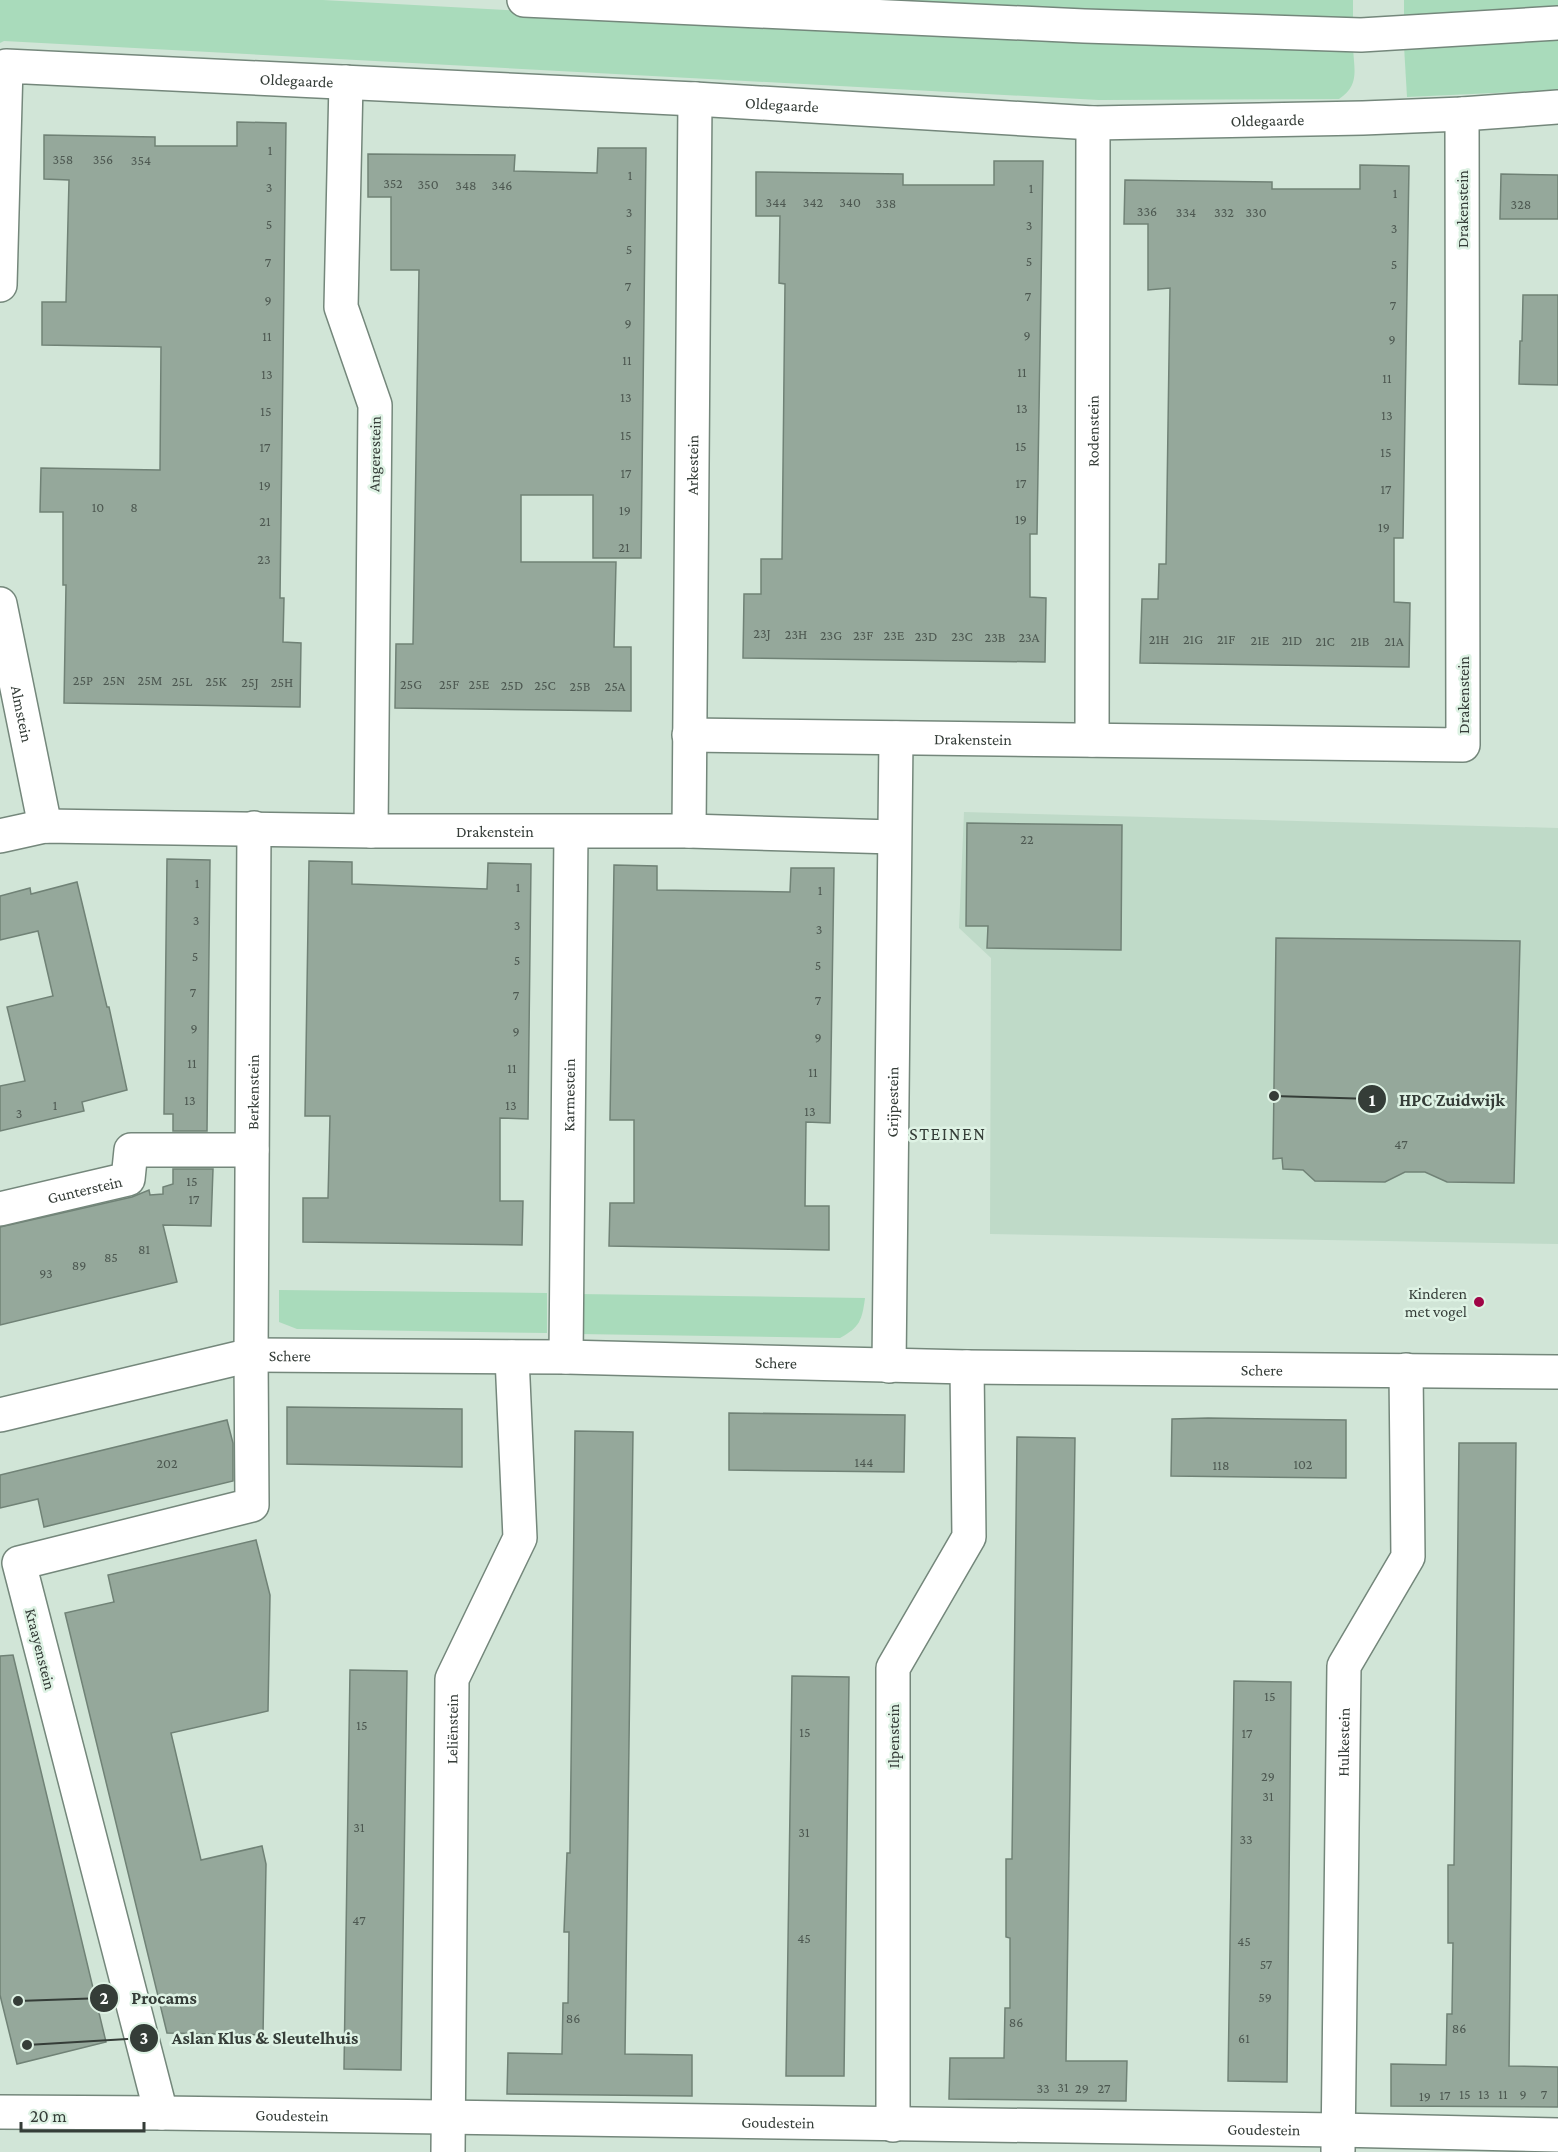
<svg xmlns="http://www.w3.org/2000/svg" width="1558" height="2152" font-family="'Crimson Pro',serif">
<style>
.built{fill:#bfdac8}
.green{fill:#a9dbbb}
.building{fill:#95a89b;stroke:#708276;stroke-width:1.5}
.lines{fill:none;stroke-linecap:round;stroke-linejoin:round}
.minor-casing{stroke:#74877b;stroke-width:36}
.major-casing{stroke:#74877b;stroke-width:36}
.minor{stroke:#fff;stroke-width:33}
.major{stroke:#fff;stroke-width:33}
.poi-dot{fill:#a00446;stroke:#def2e4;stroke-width:2}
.labels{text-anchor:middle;stroke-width:5;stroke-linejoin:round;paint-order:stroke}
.number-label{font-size:14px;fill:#4d5851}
.street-label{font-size:16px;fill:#353d38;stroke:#def2e4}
.poi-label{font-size:16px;fill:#353d38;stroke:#def2e4;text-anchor:end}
.neighbourhood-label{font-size:18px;letter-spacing:1.5px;fill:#353d38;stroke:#def2e4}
.leader{fill:none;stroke:#353d38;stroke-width:2}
.callout-dot{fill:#353d38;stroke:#def2e4;stroke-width:2}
.mark-label{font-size:18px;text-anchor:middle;font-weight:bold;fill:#fff}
.callout-label{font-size:18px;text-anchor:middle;font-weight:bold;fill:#353d38;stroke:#def2e4;stroke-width:5;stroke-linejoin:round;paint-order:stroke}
</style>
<rect width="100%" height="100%" fill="#d1e5d7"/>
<polygon class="built" points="964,812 1558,828 1558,1244 990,1234 991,958 959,928"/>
<g class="green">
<path d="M0 0H323L1151 45 1353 47C1354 70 1360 85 1339 99L1099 100 4 41 0 43Z"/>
<polygon points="786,0 1353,0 1353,22"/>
<polygon points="1404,0 1558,0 1558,14 1404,20"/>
<polygon points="1558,40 1558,90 1407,97 1404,46"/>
<polygon points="279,1290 547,1293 547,1333 297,1329 279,1322"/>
<path d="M577 1294 865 1298C862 1320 860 1327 840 1338L577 1334Z"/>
</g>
<g class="building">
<polygon points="237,122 286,123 280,598 284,598 283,642 301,643 300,707 64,703 66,585 63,585 63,512 40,512 41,468 160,470 161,347 42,345 42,302 66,302 69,180 44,179 44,135 155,137 155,146 237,146"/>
<polygon points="598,148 646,148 641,558 593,558 593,495 521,495 521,562 616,562 614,647 631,647 631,711 395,708 396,644 413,644 419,270 391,270 391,197 368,197 368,154 515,155 514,171 597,173"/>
<polygon points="994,161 1043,161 1037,534 1030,534 1030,597 1046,598 1045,662 743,658 744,594 761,594 761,559 782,559 785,284 779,283 780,216 756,216 756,172 903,174 903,185 994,185"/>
<polygon points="1360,165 1409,166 1403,538 1394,538 1394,602 1410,603 1409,667 1140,663 1142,599 1158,599 1159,564 1166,564 1170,288 1148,290 1148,224 1124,224 1125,180 1272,182 1272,189 1360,189"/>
<polygon points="1501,174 1558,175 1558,219 1500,219"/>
<polygon points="1523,295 1558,295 1558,385 1519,384 1520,341 1522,341"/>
<polygon points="967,823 1122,825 1121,950 987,948 988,926 966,926"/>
<polygon points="167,859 210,860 207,1131 173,1131 173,1114 164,1114"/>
<polygon points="309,861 352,862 352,884 487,889 488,863 531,864 528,1119 500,1118 500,1201 523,1201 522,1245 303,1242 303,1198 328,1198 330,1116 305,1116"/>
<polygon points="614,865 657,866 657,890 790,892 791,868 834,868 830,1123 806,1122 805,1206 829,1206 829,1250 609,1246 610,1203 634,1203 634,1120 610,1120"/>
<polygon points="77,882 107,1007 109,1007 127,1090 82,1102 84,1111 0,1131 0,1086 25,1081 7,1007 53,996 38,931 0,940 0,896 30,888 31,894"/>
<polygon points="1276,938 1520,941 1514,1183 1447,1182 1425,1172 1405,1172 1385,1182 1315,1181 1303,1170 1283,1169 1282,1158 1273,1159"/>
<polygon points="173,1169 213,1169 211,1226 163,1225 177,1282 0,1325 0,1227 132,1197 149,1190 150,1195 163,1194 163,1187 173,1184"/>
<polygon points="287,1407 462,1409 462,1467 287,1464"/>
<polygon points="729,1413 905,1415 904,1472 729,1470"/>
<polygon points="1208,1418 1346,1420 1346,1478 1171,1476 1172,1419"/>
<polygon points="227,1420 233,1443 233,1481 44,1527 38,1499 0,1508 0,1475"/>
<polygon points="575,1431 633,1432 625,2054 692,2055 692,2096 507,2094 508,2053 562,2054 563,2003 568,2003 569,1932 564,1932 567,1853 570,1853"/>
<polygon points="1017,1437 1075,1438 1066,2061 1127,2061 1126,2101 949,2099 950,2058 1004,2058 1005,2008 1010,2008 1010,1938 1006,1937 1006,1859 1012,1859"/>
<polygon points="1459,1443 1516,1443 1509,2066 1558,2067 1558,2107 1391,2106 1391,2064 1446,2065 1447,2014 1452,2014 1453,1943 1448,1943 1448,1865 1454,1865"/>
<polygon points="256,1540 270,1595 268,1711 171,1733 201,1860 262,1846 266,1864 263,2035 167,2033 65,1613 114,1602 108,1575"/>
<polygon points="13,1655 106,2042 17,2064 0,1995 0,1656"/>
<polygon points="350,1670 407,1671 401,2070 344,2069"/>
<polygon points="792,1676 849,1677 844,2076 786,2076"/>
<polygon points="1234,1681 1291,1682 1287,2082 1228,2081"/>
</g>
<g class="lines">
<defs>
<g id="minor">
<polyline points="346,82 341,307 375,405 371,831"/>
<path id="s1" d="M0 285 6 66 695 99 1093 123 1363 118 1462 114 1558 107"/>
<path id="s2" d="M0 604 45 826"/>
<path id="s3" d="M689 735 1463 745 1462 114"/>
<path id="s4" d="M1092 740 1093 123"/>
<path id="s5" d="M689 831 695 99"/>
<path id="s6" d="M0 836 45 826 371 831H689L894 837"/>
<path id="s7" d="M0 1209 128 1179 131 1150H252"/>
<path id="s8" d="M566 1357 571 832"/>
<path id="s9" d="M889 1366 896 738"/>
<path id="s10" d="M0 1415 251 1355 566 1357 967 1367 1558 1372"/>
<path id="s11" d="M0 2112 161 2113 1337 2130 1558 2135"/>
<path id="s12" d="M161 2113 19 1563 252 1505 251 1355 254 828"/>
<polyline points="893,2125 893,1668 969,1537 967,1367"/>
<path id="s13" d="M1338 2150 1344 1666 1408 1557 1406 1370"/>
<path id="s14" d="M448 2152 452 1679 520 1538 512 1357"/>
</g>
<polyline id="major" points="524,0 1084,26 1361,35 1558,23"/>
</defs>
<use href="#minor" class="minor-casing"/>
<use href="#major" class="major-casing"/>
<use href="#minor" class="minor"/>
<use href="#major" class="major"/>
</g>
<circle class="poi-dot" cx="1479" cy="1302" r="6"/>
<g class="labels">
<g class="number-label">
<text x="270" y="155">1</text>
<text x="63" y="164">358</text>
<text x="103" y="164">356</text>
<text x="141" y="165">354</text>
<text x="630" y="180">1</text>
<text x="393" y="188">352</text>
<text x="428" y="189">350</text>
<text x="466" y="190">348</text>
<text x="502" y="190">346</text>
<text x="269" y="192">3</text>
<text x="1031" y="193">1</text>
<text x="1395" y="198">1</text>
<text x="776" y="207">344</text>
<text x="813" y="207">342</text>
<text x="850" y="207">340</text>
<text x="886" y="208">338</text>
<text x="1521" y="209">328</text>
<text x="1147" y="216">336</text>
<text x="629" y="217">3</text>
<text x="1186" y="217">334</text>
<text x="1224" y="217">332</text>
<text x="1256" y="217">330</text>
<text x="269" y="229">5</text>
<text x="1029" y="230">3</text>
<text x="1394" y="233">3</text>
<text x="629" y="254">5</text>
<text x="1029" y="266">5</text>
<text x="268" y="267">7</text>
<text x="1394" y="269">5</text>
<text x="628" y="291">7</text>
<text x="1028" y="301">7</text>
<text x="268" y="305">9</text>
<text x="1393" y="310">7</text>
<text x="628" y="328">9</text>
<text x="1027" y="340">9</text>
<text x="267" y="341">11</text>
<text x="1392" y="344">9</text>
<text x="627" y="365">11</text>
<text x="1022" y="377">11</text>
<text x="267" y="379">13</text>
<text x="1387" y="383">11</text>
<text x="626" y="402">13</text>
<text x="1022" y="413">13</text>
<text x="266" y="416">15</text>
<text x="1387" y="420">13</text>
<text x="626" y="440">15</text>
<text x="1021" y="451">15</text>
<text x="265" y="452">17</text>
<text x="1386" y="457">15</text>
<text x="626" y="478">17</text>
<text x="1021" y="488">17</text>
<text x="265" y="490">19</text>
<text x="1386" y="494">17</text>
<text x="98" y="512">10</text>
<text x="134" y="512">8</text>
<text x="625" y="515">19</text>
<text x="1021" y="524">19</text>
<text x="265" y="526">21</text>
<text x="1384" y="532">19</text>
<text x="624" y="552">21</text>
<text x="264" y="564">23</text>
<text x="762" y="638">23J</text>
<text x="796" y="639">23H</text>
<text x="831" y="640">23G</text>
<text x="863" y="640">23F</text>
<text x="894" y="640">23E</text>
<text x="926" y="641">23D</text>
<text x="962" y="641">23C</text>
<text x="995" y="642">23B</text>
<text x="1029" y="642">23A</text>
<text x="1159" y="644">21H</text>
<text x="1193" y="644">21G</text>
<text x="1226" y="644">21F</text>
<text x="1260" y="645">21E</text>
<text x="1292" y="645">21D</text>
<text x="1325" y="646">21C</text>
<text x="1360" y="646">21B</text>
<text x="1394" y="646">21A</text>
<text x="83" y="685">25P</text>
<text x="114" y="685">25N</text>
<text x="150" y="685">25M</text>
<text x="182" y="686">25L</text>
<text x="216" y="686">25K</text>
<text x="250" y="687">25J</text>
<text x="282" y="687">25H</text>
<text x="411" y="689">25G</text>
<text x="449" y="689">25F</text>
<text x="479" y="689">25E</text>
<text x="512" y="690">25D</text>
<text x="545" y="690">25C</text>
<text x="580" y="691">25B</text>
<text x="615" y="691">25A</text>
<text x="1027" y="844">22</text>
<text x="197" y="888">1</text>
<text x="518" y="892">1</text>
<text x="820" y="895">1</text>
<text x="196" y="925">3</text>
<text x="517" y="930">3</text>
<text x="819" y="934">3</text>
<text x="195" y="961">5</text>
<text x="517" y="965">5</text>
<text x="818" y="970">5</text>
<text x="193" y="997">7</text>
<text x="516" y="1000">7</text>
<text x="818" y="1005">7</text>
<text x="194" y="1033">9</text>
<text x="516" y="1036">9</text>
<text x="818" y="1042">9</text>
<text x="192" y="1068">11</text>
<text x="512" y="1073">11</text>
<text x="813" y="1077">11</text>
<text x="190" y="1105">13</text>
<text x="55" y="1110">1</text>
<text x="511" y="1110">13</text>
<text x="810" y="1116">13</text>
<text x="19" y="1118">3</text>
<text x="1401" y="1149">47</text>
<text x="192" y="1186">15</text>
<text x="194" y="1204">17</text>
<text x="144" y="1254">81</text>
<text x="111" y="1262">85</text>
<text x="79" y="1270">89</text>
<text x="46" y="1278">93</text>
<text x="864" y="1467">144</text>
<text x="167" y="1468">202</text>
<text x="1303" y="1469">102</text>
<text x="1221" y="1470">118</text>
<text x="1270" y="1701">15</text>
<text x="362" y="1730">15</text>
<text x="805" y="1737">15</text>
<text x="1247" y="1738">17</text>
<text x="1268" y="1781">29</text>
<text x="1268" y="1801">31</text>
<text x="359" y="1832">31</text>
<text x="804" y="1837">31</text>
<text x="1246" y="1844">33</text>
<text x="359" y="1925">47</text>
<text x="804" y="1943">45</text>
<text x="1244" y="1946">45</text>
<text x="1266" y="1969">57</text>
<text x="1265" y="2002">59</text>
<text x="573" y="2023">86</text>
<text x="1016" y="2027">86</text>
<text x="1459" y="2033">86</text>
<text x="1244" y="2043">61</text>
<text x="1063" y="2092">31</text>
<text x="1043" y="2093">33</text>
<text x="1082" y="2093">29</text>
<text x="1104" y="2093">27</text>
<text x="1465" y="2099">15</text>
<text x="1484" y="2099">13</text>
<text x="1503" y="2099">11</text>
<text x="1523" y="2099">9</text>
<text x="1544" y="2099">7</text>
<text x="1445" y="2100">17</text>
<text x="1425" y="2101">19</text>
</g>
<g class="street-label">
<text dy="6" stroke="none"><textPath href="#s1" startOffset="510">Oldegaarde</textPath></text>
<text dy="6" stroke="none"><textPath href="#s1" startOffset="996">Oldegaarde</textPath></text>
<text dy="6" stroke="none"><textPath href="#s1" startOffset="1482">Oldegaarde</textPath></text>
<text transform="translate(1462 209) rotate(-90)" y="6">Drakenstein</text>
<text dy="6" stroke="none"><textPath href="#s4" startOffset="309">Rodenstein</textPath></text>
<text transform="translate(374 454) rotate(-89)" y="6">Angerestein</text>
<text dy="6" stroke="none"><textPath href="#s5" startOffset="366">Arkestein</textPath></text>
<text transform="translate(1463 695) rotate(-90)" y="6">Drakenstein</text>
<text dy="6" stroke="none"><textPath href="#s2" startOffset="112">Almstein</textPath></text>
<text dy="6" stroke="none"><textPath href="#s3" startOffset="284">Drakenstein</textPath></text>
<text dy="6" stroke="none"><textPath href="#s6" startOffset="496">Drakenstein</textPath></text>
<text dy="6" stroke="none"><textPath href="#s12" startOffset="1221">Berkenstein</textPath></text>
<text dy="6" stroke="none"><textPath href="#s8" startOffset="262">Karmestein</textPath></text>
<text dy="6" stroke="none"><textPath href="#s9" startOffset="264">Grijpestein</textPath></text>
<text dy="6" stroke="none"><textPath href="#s7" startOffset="87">Gunterstein</textPath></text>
<text dy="6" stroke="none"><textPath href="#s10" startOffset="297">Schere</textPath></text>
<text dy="6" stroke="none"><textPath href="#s10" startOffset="783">Schere</textPath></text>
<text dy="6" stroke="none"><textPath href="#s10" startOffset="1269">Schere</textPath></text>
<text transform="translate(41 1649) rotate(76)" y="6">Kraayenstein</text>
<text dy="6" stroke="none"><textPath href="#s14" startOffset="423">Leliënstein</textPath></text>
<text transform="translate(893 1736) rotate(-90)" y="6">Ilpenstein</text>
<text dy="6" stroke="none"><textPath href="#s13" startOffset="408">Hulkestein</textPath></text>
<text dy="6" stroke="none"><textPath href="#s11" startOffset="292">Goudestein</textPath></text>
<text dy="6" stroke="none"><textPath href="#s11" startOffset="778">Goudestein</textPath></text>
<text dy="6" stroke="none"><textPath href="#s11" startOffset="1264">Goudestein</textPath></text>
</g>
<g class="poi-label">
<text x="1467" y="1299">Kinderen<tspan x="1467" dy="18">met vogel</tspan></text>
</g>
<g class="neighbourhood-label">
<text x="948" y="1140">STEINEN</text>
</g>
</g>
<path class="leader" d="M1274 1096L1372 1099M18 2001L104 1998M27 2045L144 2038"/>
<g class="callout-dot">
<circle cx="1274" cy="1096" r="6"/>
<circle cx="18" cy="2001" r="6"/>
<circle cx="27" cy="2045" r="6"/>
<circle cx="1372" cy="1099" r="15"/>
<circle cx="104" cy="1998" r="15"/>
<circle cx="144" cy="2038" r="15"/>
</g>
<g class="mark-label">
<text x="1372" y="1106">1</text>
<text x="104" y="2004">2</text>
<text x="144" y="2044">3</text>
</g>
<g class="callout-label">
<text x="1452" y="1106">HPC Zuidwijk</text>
<text x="164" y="2004">Procams</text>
<text x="265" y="2044">Aslan Klus &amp; Sleutelhuis</text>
</g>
<path d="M21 2122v9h123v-9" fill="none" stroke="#353d38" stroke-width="3"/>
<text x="30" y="2122" font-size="18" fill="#353d38" stroke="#def2e4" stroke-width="4.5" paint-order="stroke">20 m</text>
</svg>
